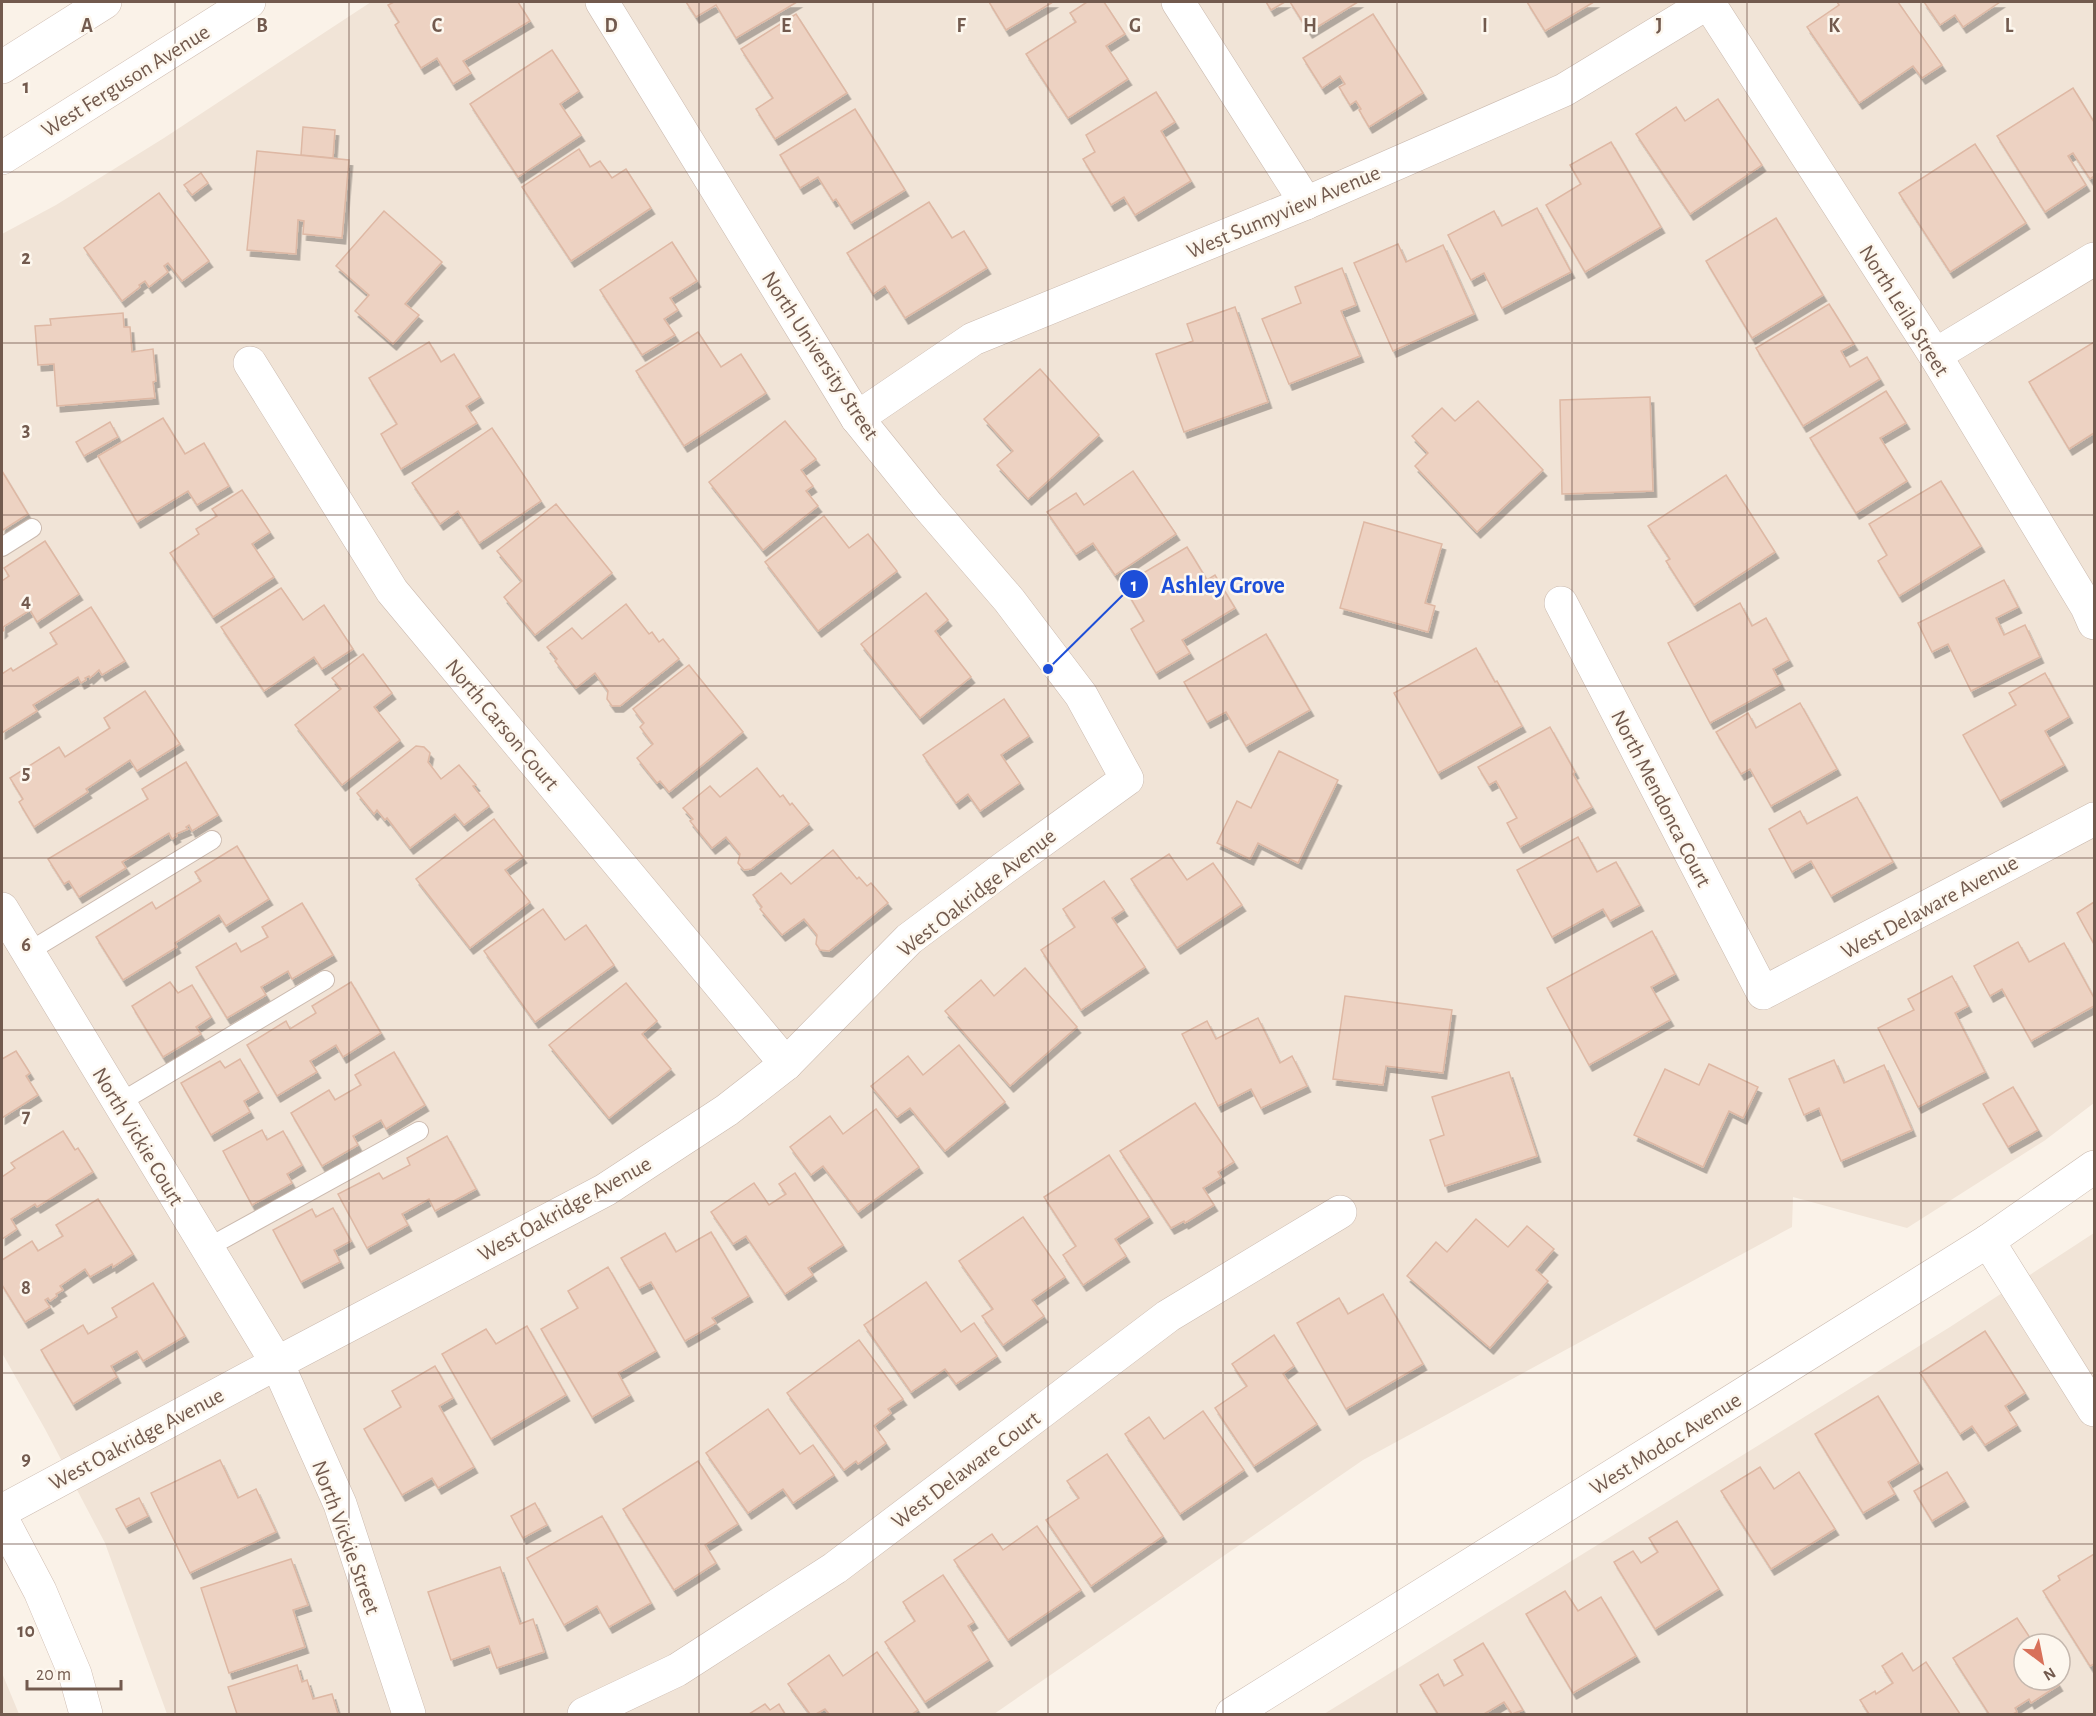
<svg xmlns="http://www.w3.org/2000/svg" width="2096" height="1716" font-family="'Alegreya Sans',sans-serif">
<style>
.residential{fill:#f1e4d7;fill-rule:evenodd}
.building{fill:#edd2c2;stroke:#deb8a4;stroke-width:1.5;filter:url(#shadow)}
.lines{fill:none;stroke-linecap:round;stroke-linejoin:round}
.lane-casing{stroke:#cbbaaf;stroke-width:20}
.street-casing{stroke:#cbbaaf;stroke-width:34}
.secondary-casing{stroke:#cfbcb0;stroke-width:34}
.lane{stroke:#fff;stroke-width:18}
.street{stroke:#fff;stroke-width:33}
.secondary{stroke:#fff;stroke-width:33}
.grid{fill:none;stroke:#725a4e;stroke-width:1.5;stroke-opacity:0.55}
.labels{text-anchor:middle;stroke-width:5;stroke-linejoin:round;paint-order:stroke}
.street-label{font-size:22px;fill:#725a4e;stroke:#fdf7ee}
.grid-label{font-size:20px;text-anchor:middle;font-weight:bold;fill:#725a4e;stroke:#fdf7ee;stroke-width:5;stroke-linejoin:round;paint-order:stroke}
.leader{fill:none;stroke:#1d4ed8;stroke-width:2}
.callout-dot{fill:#1d4ed8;stroke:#fdf7ee;stroke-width:2}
.mark-label{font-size:18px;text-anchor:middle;font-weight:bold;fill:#fff}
.callout-label{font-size:24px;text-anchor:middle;font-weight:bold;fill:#1d4ed8;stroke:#fdf7ee;stroke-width:5;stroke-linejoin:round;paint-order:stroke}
</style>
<defs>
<filter id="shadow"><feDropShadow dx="3.5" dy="6" stdDeviation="0" flood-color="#0004"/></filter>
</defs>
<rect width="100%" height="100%" fill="#faf2e8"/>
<g class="residential">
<polygon points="371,2 2094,2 2094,1103 2044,1141 1907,1228 1793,1197 1792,1227 1363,1460 994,1714 167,1714 105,1543 45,1429 2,1353 2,234 56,205 164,138"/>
<path d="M2094 1233V1714H1324L1950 1327ZM2024 1644H2060V1680H2024Z"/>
<polygon points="2,1673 19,1714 2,1714"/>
</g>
<g class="building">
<polygon points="394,2 518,2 530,21 463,61 471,73 453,84 437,58 421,68 395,25 399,22 388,5"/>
<polygon points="686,2 797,2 736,38 716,5 696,17"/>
<polygon points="989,2 1053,2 1006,30"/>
<polygon points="1087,2 1104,2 1125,34 1106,46 1128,79 1068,118 1026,54 1076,22 1070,13"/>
<polygon points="1266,2 1285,2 1271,10"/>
<polygon points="1290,2 1358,2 1309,32"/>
<polygon points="1527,2 1594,2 1545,31"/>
<polygon points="1837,2 1898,2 1942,65 1922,78 1913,66 1859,103 1807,27 1839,5"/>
<polygon points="1924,2 2000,2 1963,27 1955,15 1940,25"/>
<polygon points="796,14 847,93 775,139 756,109 773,98 741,49"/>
<polygon points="1373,14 1423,93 1369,127 1359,110 1361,109 1356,101 1350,105 1339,87 1345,84 1340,76 1322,88 1303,58"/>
<polygon points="552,50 579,91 560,104 581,135 518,177 470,104"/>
<polygon points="2073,88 2094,122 2094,176 2090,179 2073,153 2068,156 2086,185 2045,212 1997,136"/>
<polygon points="1156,92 1175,122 1161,131 1191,181 1135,215 1124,197 1111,205 1083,159 1095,152 1086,135"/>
<polygon points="1718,99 1762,165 1690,214 1636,134 1676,107 1685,121"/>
<polygon points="855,109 905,190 851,223 836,199 833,201 818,177 800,188 780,155"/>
<polygon points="303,127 335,130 333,158 301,155"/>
<polygon points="1611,142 1661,227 1585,272 1546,205 1581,184 1570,165"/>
<polygon points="1975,144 2026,223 1950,272 1899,193"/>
<polygon points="579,149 590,167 600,161 612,178 626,169 651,208 571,261 522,187"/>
<polygon points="257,151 349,160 342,238 303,234 304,221 298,220 296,254 247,250"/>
<polygon points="201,173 208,183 192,195 184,185"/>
<polygon points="159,193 209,261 182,281 168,263 164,266 168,272 149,287 145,281 139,285 140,287 122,301 84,248"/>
<polygon points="929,202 952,238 964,231 987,268 905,318 885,286 873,294 847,253"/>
<polygon points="1537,208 1571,272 1502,308 1484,273 1471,280 1448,235 1494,211 1502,226"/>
<polygon points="384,211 442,262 405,304 419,315 393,344 355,311 369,295 336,266"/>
<polygon points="1776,218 1823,295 1752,338 1706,261"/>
<polygon points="672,242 697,281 670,298 678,310 664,319 675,335 642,355 600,290"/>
<polygon points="1398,244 1406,262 1443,245 1474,314 1393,351 1354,263"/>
<polygon points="1342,268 1356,305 1341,311 1360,356 1289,384 1262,319 1301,303 1295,287"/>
<polygon points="1829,304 1854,344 1841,351 1850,367 1867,357 1880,379 1803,426 1756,348"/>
<polygon points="1235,307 1268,402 1184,432 1156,354 1193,341 1187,324"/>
<polygon points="123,313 124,327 130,327 132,352 153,349 156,381 153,382 155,398 57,406 54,364 38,365 35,326 51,325 50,319"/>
<polygon points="698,332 721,367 741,354 766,393 684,446 636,371"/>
<polygon points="429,342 441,362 454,354 480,397 466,406 477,423 401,469 381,434 397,424 369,378"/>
<polygon points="2094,342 2094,433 2069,449 2029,382"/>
<polygon points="1040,369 1099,435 1028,499 997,465 1013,451 984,419"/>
<polygon points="1886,391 1906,423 1880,438 1907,481 1856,513 1810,438"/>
<polygon points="1650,397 1653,491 1562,494 1560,400"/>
<polygon points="1478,401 1543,470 1477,532 1415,466 1428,453 1412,436 1442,408 1455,421"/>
<polygon points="163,418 185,454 204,443 229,486 197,505 188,491 137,522 98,456"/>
<polygon points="785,421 816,459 801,470 813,486 806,491 818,506 763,550 709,482"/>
<polygon points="110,422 118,437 84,456 76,442"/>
<polygon points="492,428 541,501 479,543 458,511 440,524 412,483"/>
<polygon points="2,471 28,514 3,530 2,528"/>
<polygon points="1133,471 1176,534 1115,575 1093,543 1076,554 1047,512 1076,493 1084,505"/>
<polygon points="1726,475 1775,552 1694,605 1666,561 1670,559 1648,526"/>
<polygon points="1941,481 1981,546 1899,596 1878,561 1887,555 1869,524"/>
<polygon points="242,490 270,532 252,544 274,577 213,617 170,553 199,534 196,529 217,516 212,509"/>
<polygon points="556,504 612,573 535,635 504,597 522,581 497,551"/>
<polygon points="824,516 849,548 868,534 897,571 818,631 765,562"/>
<polygon points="1364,522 1442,544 1425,603 1435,606 1428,632 1340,608"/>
<polygon points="45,541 79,594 37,622 30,610 3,627 4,630 2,632 2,581 9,576 4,568"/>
<polygon points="1187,547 1207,580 1215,575 1235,608 1182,640 1190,653 1156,673 1131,629 1144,621 1123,585"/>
<polygon points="2004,580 2018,607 1996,618 2004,635 2025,625 2040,657 1971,691 1948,644 1932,652 1918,623"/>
<polygon points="281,588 303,620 324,605 353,649 322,669 314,657 264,691 221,627"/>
<polygon points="926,593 948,620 935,631 971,677 920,718 861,644"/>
<polygon points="1740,603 1752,626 1766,618 1789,660 1773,669 1781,684 1710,723 1668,643"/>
<polygon points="626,604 649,634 652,632 659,642 663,639 679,659 620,706 612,706 607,699 608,691 595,673 576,688 555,661 557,659 547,647 572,628 582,639"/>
<polygon points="91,607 125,661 102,675 99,670 90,678 89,676 85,678 86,680 81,683 78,677 33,705 37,711 2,733 2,674 11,668 13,671 57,644 50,633"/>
<polygon points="1266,634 1310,710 1246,746 1226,712 1207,722 1184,682"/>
<polygon points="1476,648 1495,682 1497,681 1522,726 1438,773 1394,693"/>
<polygon points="363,654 392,693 374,707 400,740 342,785 295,725 341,689 332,678"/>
<polygon points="689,665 743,732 669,792 660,781 657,783 637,758 653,744 640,727 644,723 633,709"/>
<polygon points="2045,673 2069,717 2045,731 2064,765 2000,801 1963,735 2016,705 2009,693"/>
<polygon points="145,691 180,744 137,771 130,760 86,789 88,792 34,827 19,802 23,799 10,778 59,747 65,757 110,728 104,718"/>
<polygon points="1004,699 1029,736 1001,755 1020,783 980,811 968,794 956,803 923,755"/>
<polygon points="1800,703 1837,769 1771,806 1750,769 1741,774 1716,732 1748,713 1756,728"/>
<polygon points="1550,727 1575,772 1573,774 1592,807 1520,847 1507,823 1517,818 1496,781 1489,785 1478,767"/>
<polygon points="416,746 424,747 430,753 428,762 441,779 459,765 476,785 473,786 489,806 464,825 455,814 410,848 387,818 385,820 377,810 374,814 357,793"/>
<polygon points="1279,751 1338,780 1298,863 1258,843 1250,859 1217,843 1237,801 1251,808"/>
<polygon points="186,762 218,815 192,831 189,825 186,827 188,829 176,834 177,836 172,839 169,833 122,862 126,868 79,897 69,881 64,884 48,859 148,799 142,789"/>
<polygon points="757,768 780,797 783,795 790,805 792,803 809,824 751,869 744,870 738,863 740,854 726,837 712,848 690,821 693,819 683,808 710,786 720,797"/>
<polygon points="1857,797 1893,862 1831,896 1811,861 1792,872 1769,829 1800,811 1807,824"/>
<polygon points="494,819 523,857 505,870 530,902 470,948 416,879"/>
<polygon points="1578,837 1597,872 1616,862 1640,905 1610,921 1603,909 1552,937 1517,870"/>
<polygon points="237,846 269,899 226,926 219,915 175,943 177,947 123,980 96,937 152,902 156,909 201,881 195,872"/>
<polygon points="833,850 857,879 859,877 867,886 871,883 888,903 829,951 820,950 816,944 817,935 804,919 782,935 760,909 762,907 753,895 781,873 791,884"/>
<polygon points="1169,854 1187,880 1213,863 1242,905 1177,948 1131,879"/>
<polygon points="1104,881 1124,910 1112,918 1145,967 1081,1010 1041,950 1075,927 1063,909"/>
<polygon points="2094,902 2094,944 2077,913"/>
<polygon points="302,903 333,955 292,979 288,971 261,987 266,995 227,1018 196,967 236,943 241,952 268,937 262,927"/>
<polygon points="543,909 565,940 586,925 614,965 535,1022 484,951"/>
<polygon points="1652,931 1675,974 1651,987 1670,1020 1589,1065 1547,988"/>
<polygon points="2018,942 2029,962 2064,943 2094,998 2094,1006 2031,1041 2002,989 1990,996 1974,966"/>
<polygon points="1025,968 1077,1027 1010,1086 945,1011 981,980 994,996"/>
<polygon points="1952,976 1968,1006 1955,1013 1985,1072 1918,1107 1878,1028 1914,1010 1908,999"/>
<polygon points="170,982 178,993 192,985 211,1017 196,1027 201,1034 163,1057 132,1006"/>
<polygon points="351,982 381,1033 343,1057 336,1045 310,1061 317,1072 277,1096 247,1045 286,1021 290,1029 316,1013 312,1006"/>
<polygon points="626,983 657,1021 642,1034 671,1069 609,1118 549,1045"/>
<polygon points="1345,996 1452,1010 1443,1073 1386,1066 1383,1085 1333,1079"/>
<polygon points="1258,1018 1280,1063 1292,1056 1307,1086 1261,1108 1251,1089 1218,1106 1182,1034 1207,1021 1216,1039"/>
<polygon points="959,1045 1005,1102 945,1151 910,1108 897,1117 871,1086 908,1056 923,1075"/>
<polygon points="16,1051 30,1073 26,1076 38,1095 2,1118 2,1059"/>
<polygon points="394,1052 425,1105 386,1129 381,1120 353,1136 358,1145 322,1166 291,1113 329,1090 335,1100 361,1085 355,1075"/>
<polygon points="240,1059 259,1092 244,1101 250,1112 211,1135 181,1083 220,1061 225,1068"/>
<polygon points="1834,1060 1844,1083 1884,1065 1912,1130 1841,1161 1819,1108 1804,1115 1789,1079"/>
<polygon points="1709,1064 1758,1087 1743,1118 1729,1111 1703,1167 1634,1135 1665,1069 1699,1085"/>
<polygon points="1509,1072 1537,1156 1445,1186 1430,1140 1444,1135 1432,1097"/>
<polygon points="2013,1087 2038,1130 2008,1147 1983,1104"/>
<polygon points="1195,1103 1234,1162 1218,1172 1221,1177 1203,1188 1214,1205 1185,1223 1184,1221 1171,1228 1120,1151"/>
<polygon points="876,1109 919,1167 858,1212 823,1166 811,1175 790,1147 830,1116 843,1134"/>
<polygon points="262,1130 267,1140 283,1131 302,1165 287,1174 292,1183 252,1205 223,1151"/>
<polygon points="63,1131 75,1150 78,1148 93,1172 37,1207 35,1204 11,1219 17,1229 2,1239 2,1177 15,1168 11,1163"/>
<polygon points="447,1136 476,1189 435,1211 429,1199 402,1214 408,1225 367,1248 338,1194 379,1173 383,1179 410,1165 407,1158"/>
<polygon points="1109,1155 1149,1217 1115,1239 1126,1256 1083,1285 1063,1255 1076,1246 1044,1197"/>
<polygon points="795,1173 843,1245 808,1268 813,1275 785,1294 746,1236 733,1244 711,1212 754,1183 769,1205 786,1194 779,1184"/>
<polygon points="98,1199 133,1254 113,1267 112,1264 90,1277 85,1269 60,1286 63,1290 56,1294 57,1296 50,1301 48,1298 45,1300 50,1307 25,1322 2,1285 2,1260 32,1241 38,1251 63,1236 56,1225"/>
<polygon points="333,1208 351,1241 334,1250 340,1262 301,1282 273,1230 312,1209 316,1217"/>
<polygon points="1023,1217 1065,1277 1032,1300 1044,1316 1003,1345 982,1316 993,1309 959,1261"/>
<polygon points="1476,1219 1508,1247 1527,1226 1554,1249 1536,1270 1548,1281 1490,1348 1407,1276 1436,1242 1447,1252"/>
<polygon points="711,1232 749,1296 712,1318 716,1323 685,1341 651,1282 639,1288 621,1258 665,1233 676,1252"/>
<polygon points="608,1267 656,1351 618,1373 630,1395 592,1417 541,1329 578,1308 568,1291"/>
<polygon points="926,1282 961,1332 974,1323 997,1356 956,1384 945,1369 911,1392 864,1325"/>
<polygon points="153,1283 185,1336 143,1361 137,1351 111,1366 117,1377 73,1404 41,1350 83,1325 88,1334 117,1317 112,1308"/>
<polygon points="1383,1294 1423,1364 1346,1409 1297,1323 1339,1298 1348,1314"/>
<polygon points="527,1326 566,1395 491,1439 442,1354 486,1329 496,1344"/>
<polygon points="1985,1331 2025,1393 2005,1406 2017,1425 1985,1445 1972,1426 1960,1434 1920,1373"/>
<polygon points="1274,1335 1294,1366 1283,1374 1317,1424 1254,1466 1215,1408 1247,1386 1232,1364"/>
<polygon points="859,1340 903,1399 888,1409 891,1413 874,1426 886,1443 858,1464 856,1461 844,1470 787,1393"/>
<polygon points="435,1366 453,1398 439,1406 474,1467 438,1488 432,1478 402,1495 364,1429 401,1407 392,1391"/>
<polygon points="1878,1396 1919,1463 1888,1482 1895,1494 1863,1513 1815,1434"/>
<polygon points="768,1409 800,1454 813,1445 834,1475 793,1503 783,1489 748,1513 706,1453"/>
<polygon points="1203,1411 1244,1470 1180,1514 1125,1434 1149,1417 1164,1439"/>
<polygon points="1107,1454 1163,1536 1091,1586 1046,1520 1079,1498 1067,1481"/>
<polygon points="220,1460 238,1498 256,1489 276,1532 190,1573 151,1493"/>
<polygon points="698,1461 738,1524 705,1545 716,1563 674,1590 623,1509"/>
<polygon points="1760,1467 1774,1489 1799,1472 1835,1529 1771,1569 1721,1491"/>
<polygon points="1947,1472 1965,1501 1932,1521 1914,1491"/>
<polygon points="139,1498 148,1516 126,1527 116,1509"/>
<polygon points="535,1503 547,1525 523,1538 511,1516"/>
<polygon points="602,1516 651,1603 609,1627 597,1606 564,1625 527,1558"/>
<polygon points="1677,1521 1719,1589 1655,1629 1614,1562 1633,1551 1641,1563 1658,1552 1649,1538"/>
<polygon points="1037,1526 1081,1590 1008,1640 954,1560 992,1534 1003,1550"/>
<polygon points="2094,1554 2094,1664 2090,1666 2043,1591 2060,1580 2058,1576"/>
<polygon points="291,1559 308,1605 293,1610 305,1647 229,1673 201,1588"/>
<polygon points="500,1567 520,1624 533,1619 544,1652 497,1668 489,1646 451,1660 428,1592"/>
<polygon points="943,1575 974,1622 968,1626 989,1660 925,1702 885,1642 915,1621 903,1602"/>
<polygon points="1565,1591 1578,1611 1601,1597 1636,1656 1573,1693 1526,1614"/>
<polygon points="2017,1618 2034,1644 2024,1644 2024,1680 2056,1680 2059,1685 2031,1703 2029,1699 2015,1708 2017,1712 2013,1714 1989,1714 1953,1658"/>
<polygon points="1483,1643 1523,1710 1512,1714 1504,1702 1484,1714 1438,1714 1420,1685 1438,1674 1444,1686 1463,1675 1454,1660"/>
<polygon points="877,1652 918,1710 912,1714 829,1714 825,1709 816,1714 810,1714 788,1684 829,1655 843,1676"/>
<polygon points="1902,1653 1913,1671 1926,1662 1960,1714 1869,1714 1860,1700 1875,1691 1876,1694 1893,1683 1882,1666"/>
<polygon points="297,1665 302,1682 307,1680 313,1699 332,1694 338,1714 237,1714 228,1687"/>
<polygon points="765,1704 770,1710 779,1704 785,1714 749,1714"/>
</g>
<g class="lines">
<defs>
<g id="lane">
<polyline points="2,547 32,528"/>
<polyline points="28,952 212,840"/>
<polyline points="119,1103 325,980"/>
<polyline points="207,1248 419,1131"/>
</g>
<g id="street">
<polyline points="1178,2 1306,203"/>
<polyline points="1708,2 1935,355 2087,607 2094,623"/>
<polyline points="1935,355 2094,259"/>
<polyline points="250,363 392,591 786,1064"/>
<polyline points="857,418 973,339 1306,203 1564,90 1709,2"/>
<polyline points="1561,603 1763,993 2094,819"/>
<polyline points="2,909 277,1363 340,1504 409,1714"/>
<polyline points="1988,1241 2094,1410"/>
<polyline points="2,1511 277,1363 605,1190 727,1110 786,1064 909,939 1004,868 1127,779 1081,695 1009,600 928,506 857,418 602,2"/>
<polyline points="584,1714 677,1670 835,1568 1168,1316 1340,1212"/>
<polyline points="1232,1714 1988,1241 2094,1167"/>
</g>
<g id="secondary">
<polyline points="2,67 105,2"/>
<polyline points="2,158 249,2"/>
<polyline points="2,1519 40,1591 75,1674 86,1714"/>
</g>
</defs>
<use href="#lane" class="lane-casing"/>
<use href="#street" class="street-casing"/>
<use href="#secondary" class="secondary-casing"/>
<use href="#lane" class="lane"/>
<use href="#street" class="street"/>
<use href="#secondary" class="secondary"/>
</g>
<path class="grid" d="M175 2V1714M349 2V1714M524 2V1714M699 2V1714M873 2V1714M1048 2V1714M1223 2V1714M1397 2V1714M1572 2V1714M1747 2V1714M1921 2V1714M2 172H2094M2 343H2094M2 515H2094M2 686H2094M2 858H2094M2 1030H2094M2 1201H2094M2 1373H2094M2 1544H2094"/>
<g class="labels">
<g class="street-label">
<text transform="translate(125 80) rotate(-32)" y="8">West Ferguson Avenue</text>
<text transform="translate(1283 211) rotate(-23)" y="8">West Sunnyview Avenue</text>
<text transform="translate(1905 310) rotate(58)" y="8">North Leila Street</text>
<text transform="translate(821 355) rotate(57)" y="8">North University Street</text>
<text transform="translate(503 724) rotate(50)" y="8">North Carson Court</text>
<text transform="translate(1662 798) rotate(63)" y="8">North Mendonca Court</text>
<text transform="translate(976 892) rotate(-38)" y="8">West Oakridge Avenue</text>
<text transform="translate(1929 906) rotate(-28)" y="8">West Delaware Avenue</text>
<text transform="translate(139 1136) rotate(59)" y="8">North Vickie Court</text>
<text transform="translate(564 1208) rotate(-29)" y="8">West Oakridge Avenue</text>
<text transform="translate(136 1438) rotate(-28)" y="8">West Oakridge Avenue</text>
<text transform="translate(1665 1443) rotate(-32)" y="8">West Modoc Avenue</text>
<text transform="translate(965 1469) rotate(-37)" y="8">West Delaware Court</text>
<text transform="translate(347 1537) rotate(70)" y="8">North Vickie Street</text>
</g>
</g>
<g class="grid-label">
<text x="87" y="32">A</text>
<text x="262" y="32">B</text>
<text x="437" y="32">C</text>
<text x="611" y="32">D</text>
<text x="786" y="32">E</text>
<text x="961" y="32">F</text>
<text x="1135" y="32">G</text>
<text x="1310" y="32">H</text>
<text x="1485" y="32">I</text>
<text x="1659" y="32">J</text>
<text x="1834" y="32">K</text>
<text x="2009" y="32">L</text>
<text x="26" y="93">1</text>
<text x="26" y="264">2</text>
<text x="26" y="436">3</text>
<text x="26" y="607">4</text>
<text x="26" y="779">5</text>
<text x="26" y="951">6</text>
<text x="26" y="1122">7</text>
<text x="26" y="1294">8</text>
<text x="26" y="1465">9</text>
<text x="26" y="1637">10</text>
</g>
<path class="leader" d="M1048 669L1134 584"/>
<g class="callout-dot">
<circle cx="1048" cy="669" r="6"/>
<circle cx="1134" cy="584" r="15"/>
</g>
<g class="mark-label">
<text x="1134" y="591">1</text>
</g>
<g class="callout-label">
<text x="1223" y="593">Ashley Grove</text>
</g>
<rect width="2096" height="1716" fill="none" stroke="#725a4e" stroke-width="6"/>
<g transform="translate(2042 1662) rotate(148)"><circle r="28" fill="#fdf7ee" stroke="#c5b8ae" stroke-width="1.5"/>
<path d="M0-4.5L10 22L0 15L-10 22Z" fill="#d8715a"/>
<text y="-9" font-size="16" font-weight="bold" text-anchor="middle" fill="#725a4e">N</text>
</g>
<path d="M27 1680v9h94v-9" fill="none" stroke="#725a4e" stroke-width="3"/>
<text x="36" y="1680" font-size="18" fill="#725a4e" stroke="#fdf7ee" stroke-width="4.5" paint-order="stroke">20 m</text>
</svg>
